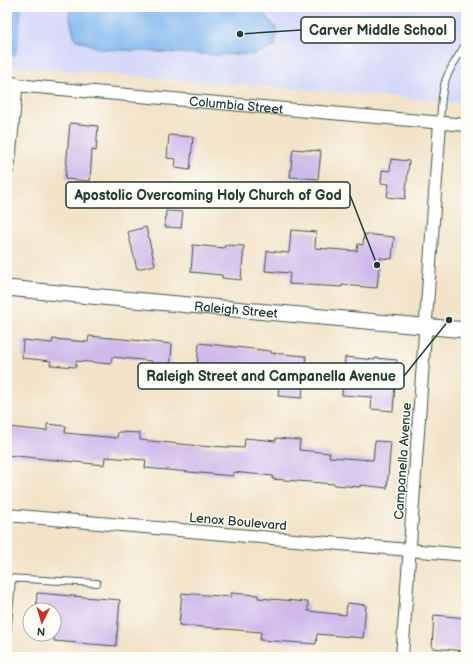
<svg xmlns="http://www.w3.org/2000/svg" width="473" height="664" font-family="'Balsamiq Sans',sans-serif">
<style>
.built{fill:#d5d8f9}
.water{fill:#83b8f1;stroke:#517a92}
.lines{fill:none;stroke-linecap:round;stroke-linejoin:round}
.canal{stroke:#83b8f1;stroke-width:15}
.building{fill:#d0b8ea}
.service-casing{stroke:#3f564a;stroke-width:8}
.minor-casing{stroke:#3f564a;stroke-width:14}
.tertiary-casing{stroke:#3f564a;stroke-width:17}
.service{stroke:#fff;stroke-width:6}
.minor{stroke:#fff;stroke-width:12}
.tertiary{stroke:#fff;stroke-width:15}
.labels{text-anchor:middle;stroke-width:3;stroke-linejoin:round;paint-order:stroke}
.street-label{font-size:13px;fill:#1f3d34;stroke:#fdfcf7}
.leader{fill:none;stroke:#1f3d34;stroke-width:1.5}
.callout-dot{fill:#1f3d34;stroke:#fdfcf7;stroke-width:1.5}
.callout{fill:#fdfcf7;stroke:#1f3d34;stroke-width:1.5}
.callout-label{font-size:14px;text-anchor:middle;font-weight:bold;fill:#1f3d34}
</style>
<rect width="100%" height="100%" fill="#fdfcf7"/>
<filter id="ink" filterUnits="userSpaceOnUse"><feTurbulence type="fractalNoise" baseFrequency=".025" numOctaves="2"/><feDisplacementMap in="SourceGraphic" scale="8" xChannelSelector="R" yChannelSelector="G"/><feConvolveMatrix kernelMatrix="1 2 1 2 8 2 1 2 1" color-interpolation-filters="sRGB"/></filter>
<filter id="wash" filterUnits="userSpaceOnUse"><feTurbulence type="fractalNoise" baseFrequency=".012" numOctaves="4" result="noise"/><feDisplacementMap in="SourceGraphic" scale="16" xChannelSelector="R" yChannelSelector="G"/><feGaussianBlur stdDeviation="0.9" result="paint"/><feColorMatrix in="noise" values="0 0 0 0 0 0 0 0 0 0 0 0 0 0 0 0 0 1.4 0 .05"/><feComposite in="paint" operator="in"/></filter>
<g filter="url(#wash)">
<rect width="100%" height="100%" fill="#f3e3c8"/>
<polygon class="built" points="7,7 466,7 466,103 11,66 12,61 7,60"/>
<polygon class="water" points="70,7 259,7 278,31 274,47 254,54 217,55 101,49 75,39 69,15"/>
<g class="lines">
<polyline class="canal" points="10,50 15,7"/>
</g>
<g id="blocks">
<g class="building">
<polygon points="70,123 98,126 96,151 92,150 90,181 65,179"/>
<polygon points="169,135 193,137 190,170 175,168 176,159 167,158"/>
<polygon points="293,149 321,151 318,179 290,177"/>
<polygon points="391,159 409,161 405,199 387,197 389,184 381,183 382,170 390,171"/>
<polygon points="166,211 183,212 181,228 165,227"/>
<polygon points="146,227 155,265 137,269 128,232"/>
<polygon points="291,230 316,232 315,248 357,251 358,244 363,245 364,234 394,237 392,259 380,258 377,288 342,285 342,287 289,284 290,273 265,271 267,251 289,253"/>
<polygon points="193,245 224,248 225,245 244,246 241,280 222,278 222,275 191,272"/>
<polygon points="89,336 123,339 172,344 169,383 150,381 152,361 112,357 111,364 76,361 76,367 50,365 51,361 22,358 23,340 52,343 53,339 88,342"/>
<polygon points="199,343 271,351 271,353 306,356 302,398 278,396 279,387 247,385 248,371 208,367 207,378 196,377"/>
<polygon points="345,357 375,360 375,358 397,360 393,411 371,409 372,397 342,395"/>
<polygon points="47,424 66,426 65,433 117,438 118,432 140,433 140,440 211,447 211,446 244,448 245,438 276,441 276,438 300,440 299,450 330,453 329,457 373,460 375,441 391,442 387,488 360,485 360,487 335,485 335,484 272,479 273,476 233,472 233,476 145,468 146,460 105,457 104,465 7,455 8,427 47,431"/>
<polygon points="37,593 120,600 116,646 54,641 54,610 36,610"/>
<polygon points="182,593 231,597 231,593 258,595 258,598 308,602 308,611 346,615 347,603 366,605 363,638 317,634 316,644 260,640 261,632 179,625"/>
<polygon points="434,615 466,618 466,651 432,648"/>
</g>
</g>
</g>
<g filter="url(#ink)">
<use href="#blocks" fill-opacity="0" stroke="#3f564a" stroke-width="1"/>
<g class="lines">
<defs>
<g id="service">
<path d="M440 123C441 109 441 95 445 82 449 67 460 56 466 42"/>
<polyline points="7,578 97,583"/>
<polyline points="7,635 12,579"/>
</g>
<g id="minor">
<path id="s1" d="M15 85 466 125"/>
<polyline points="7,515 466,555"/>
<polyline points="402,657 440,123"/>
</g>
<g id="tertiary">
<polyline points="7,84 15,85 7,167"/>
<path id="s2" d="M7 288 79 295 466 330"/>
</g>
</defs>
<use href="#service" class="service-casing"/>
<use href="#minor" class="minor-casing"/>
<use href="#tertiary" class="tertiary-casing"/>
<use href="#service" class="service"/>
<use href="#minor" class="minor"/>
<use href="#tertiary" class="tertiary"/>
</g>
</g>
<g class="labels">
<g class="street-label">
<text dy="5" stroke="none"><textPath href="#s1" startOffset="222">Columbia Street</textPath></text>
<text dy="5" stroke="none"><textPath href="#s2" startOffset="230">Raleigh Street</textPath></text>
<text transform="translate(402 461) rotate(-86)" y="5">Campanella Avenue</text>
<text transform="translate(238 521) rotate(5)" y="5">Lenox Boulevard</text>
</g>
</g>
<path class="leader" d="M240 34L301 30M377 265L350 195M449 320L404 376"/>
<g class="callout-dot">
<circle cx="240" cy="34" r="4"/>
<circle cx="377" cy="265" r="4"/>
<circle cx="449" cy="320" r="4"/>
</g>
<g class="callout">
<rect x="301" y="17" width="154" height="26" rx="4"/>
<rect x="66" y="182" width="284" height="26" rx="4"/>
<rect x="138" y="363" width="266" height="26" rx="4"/>
</g>
<g class="callout-label">
<text x="378" y="35">Carver Middle School</text>
<text x="208" y="200">Apostolic Overcoming Holy Church of God</text>
<text x="271" y="381">Raleigh Street and Campanella Avenue</text>
</g>
<rect width="473" height="664" fill="none" stroke="#fdfcf7" stroke-width="24"/>
<g transform="translate(42 622) rotate(185)"><circle r="19" fill="#fdfcf7" stroke="#a4b0a9"/>
<path d="M0-3L7 15L0 10L-7 15Z" fill="#c8321e"/>
<text y="-6" font-size="11" font-weight="bold" text-anchor="middle" fill="#1f3d34">N</text>
</g>
</svg>
